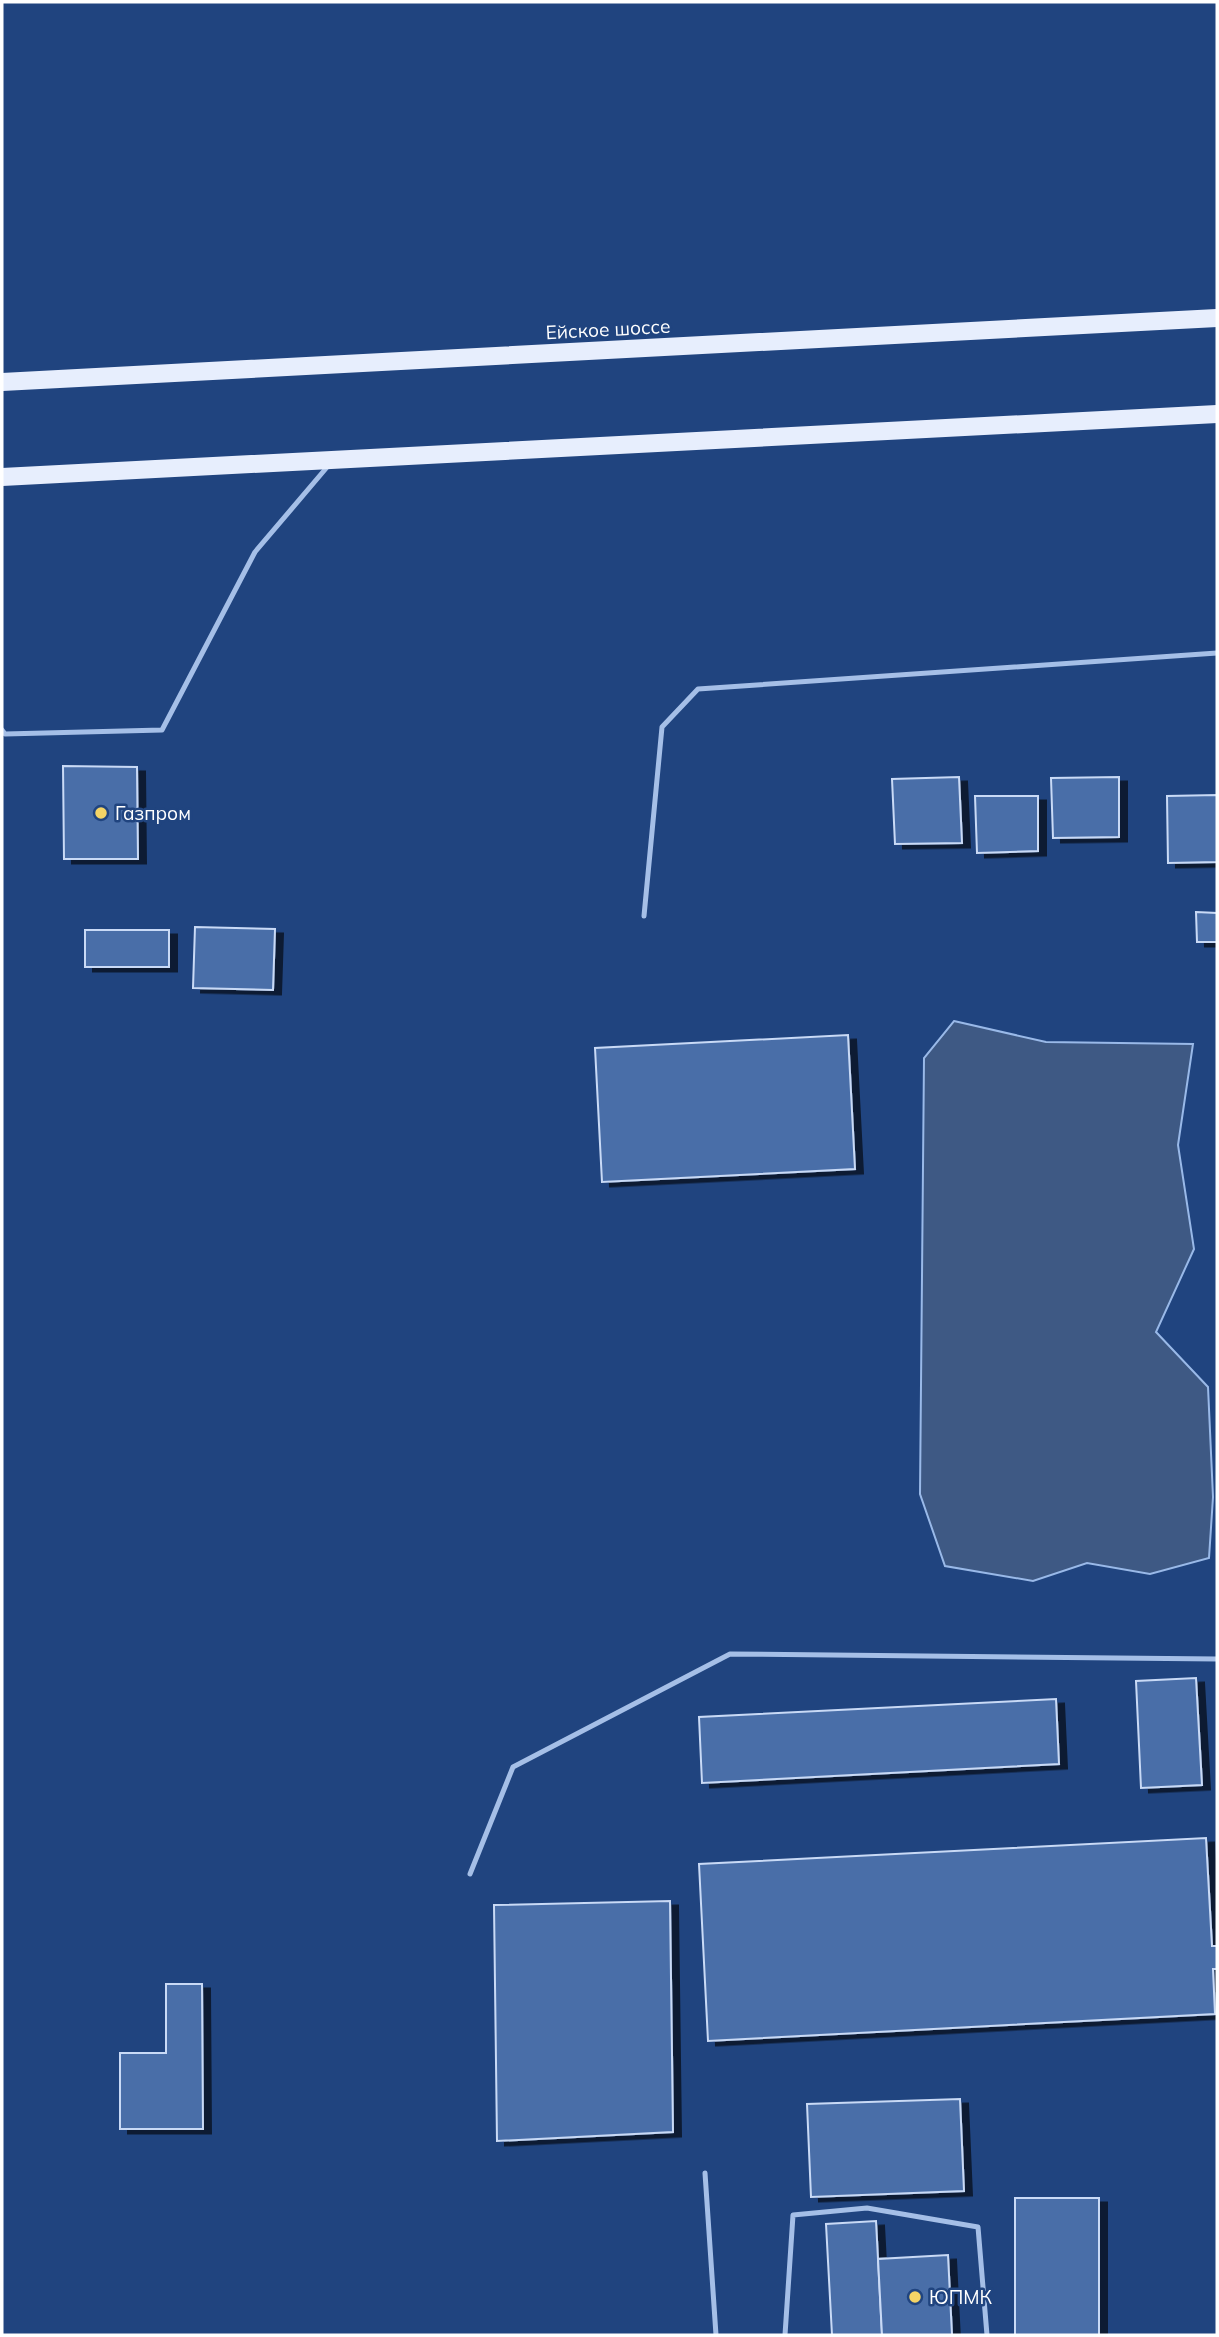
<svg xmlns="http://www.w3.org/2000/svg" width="1219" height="2337" font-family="Mulish,sans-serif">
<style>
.water{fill:#3e5984;stroke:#99b9e8;stroke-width:2}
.building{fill:#496ea8;stroke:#c9daf6;stroke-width:2;filter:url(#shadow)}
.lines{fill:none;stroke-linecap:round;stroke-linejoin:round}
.service{stroke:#a5bfe7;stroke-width:5}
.primary{stroke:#e7eefd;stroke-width:18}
.poi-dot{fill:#f4d466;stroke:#20447f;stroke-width:2.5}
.labels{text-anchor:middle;stroke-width:5;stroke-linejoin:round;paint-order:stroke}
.street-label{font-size:19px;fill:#fff;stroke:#20447f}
.poi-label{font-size:19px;fill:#fff;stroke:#20447f;text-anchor:start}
</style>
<defs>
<filter id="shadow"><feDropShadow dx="8" dy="4.5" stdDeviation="0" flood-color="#0009"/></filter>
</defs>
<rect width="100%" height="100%" fill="#20447f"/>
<polygon class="water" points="954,1021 1046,1042 1193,1044 1178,1145 1194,1249 1156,1332 1208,1387 1213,1497 1209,1558 1150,1574 1087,1563 1033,1581 945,1566 920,1494 924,1058"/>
<g class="building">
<polygon points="63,766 137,767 138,859 64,859"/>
<polygon points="959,777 962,843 895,844 892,779"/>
<polygon points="1119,777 1119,837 1053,838 1051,778"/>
<polygon points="1217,795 1217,862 1168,863 1167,796"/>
<polygon points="975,796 1038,796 1038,851 977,853"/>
<polygon points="1196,912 1217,913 1217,942 1197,942"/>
<polygon points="195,927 275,929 273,990 193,988"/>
<rect x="85" y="930" width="84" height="37"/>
<polygon points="848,1035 855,1169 602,1182 595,1048"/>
<polygon points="1196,1678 1202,1785 1141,1788 1136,1681"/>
<polygon points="1056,1699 1059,1764 702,1783 699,1717"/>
<polygon points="1206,1838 1212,1946 1217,1946 1217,1969 1213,1969 1215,2014 708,2041 699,1864"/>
<polygon points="670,1901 673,2132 497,2141 494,1905"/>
<polygon points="166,1984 202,1984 203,2129 120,2129 120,2053 166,2053"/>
<polygon points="960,2099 964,2191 811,2197 807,2104"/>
<rect x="1015" y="2198" width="84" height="137"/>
<polygon points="876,2221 882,2335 832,2335 826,2224"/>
<polygon points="948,2255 952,2335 882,2335 878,2259"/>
</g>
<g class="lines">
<g class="service">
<polyline points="2,730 5,734 162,730 255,552 328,466"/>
<polyline points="644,916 662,727 698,689 1217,653"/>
<polyline points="470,1874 513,1767 730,1654 1217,1659"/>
<polyline points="705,2173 716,2335"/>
<polyline points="785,2335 793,2215 867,2208 978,2227 987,2335"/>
</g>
<g class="primary">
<polyline points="2,382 1217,318"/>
<polyline points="2,477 1217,414"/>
</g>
</g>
<g class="poi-dot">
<circle cx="101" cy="813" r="7"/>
<circle cx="915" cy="2297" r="7"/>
</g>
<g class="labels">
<g class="street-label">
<text transform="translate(608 329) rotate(-3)" y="7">Ейское шоссе</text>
</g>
<g class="poi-label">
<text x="115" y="820">Газпром</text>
<text x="929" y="2304">ЮПМК</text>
</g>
</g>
<rect width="1219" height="2337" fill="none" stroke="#ffffff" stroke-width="7"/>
</svg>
